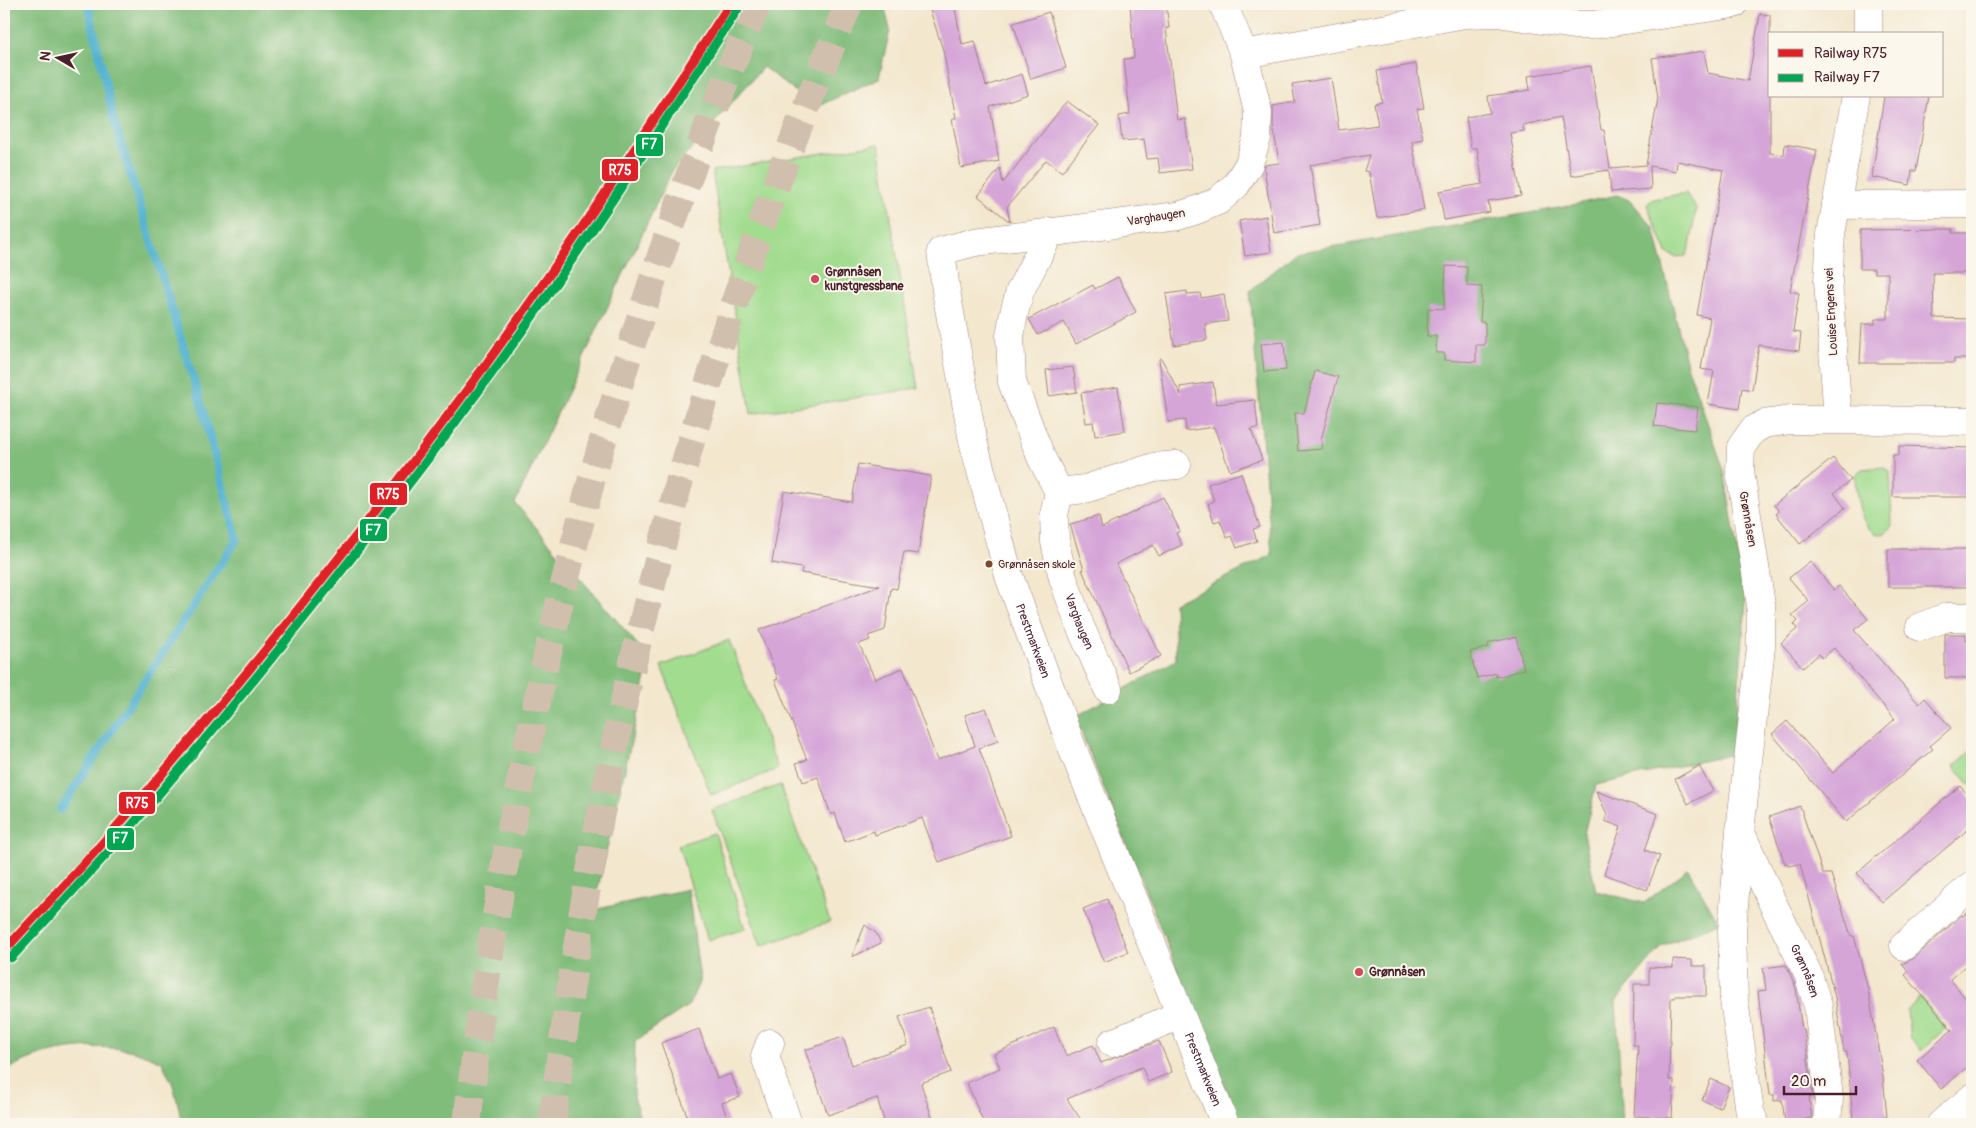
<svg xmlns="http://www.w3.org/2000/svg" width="1976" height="1128" font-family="Pangolin,sans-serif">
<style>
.green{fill:#a1dc8f;stroke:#767e5d}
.forest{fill:#80bc7a;stroke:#656e52}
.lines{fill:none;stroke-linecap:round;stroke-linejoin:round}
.stream{stroke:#52b2d1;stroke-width:8}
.building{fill:#d5a5d8}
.highway-tunnel{stroke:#d1bfad;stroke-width:28;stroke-dasharray:28 14;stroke-linecap:butt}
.minor-casing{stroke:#9e837c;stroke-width:29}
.minor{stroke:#fff;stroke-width:28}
.rail-1-casing{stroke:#fbf7ec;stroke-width:12}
.rail-2-casing{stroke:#fbf7ec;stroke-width:12}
.rail-1{stroke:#df2027;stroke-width:9}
.rail-2{stroke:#00a651;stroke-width:9}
.poi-dot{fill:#d1495b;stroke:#fbf7ec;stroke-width:2}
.bus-dot{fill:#7a4b2a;stroke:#fbf7ec;stroke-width:2}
.labels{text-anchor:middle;stroke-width:4;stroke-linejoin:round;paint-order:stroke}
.bus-label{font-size:11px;fill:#4a1f2b;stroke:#fbf7ec;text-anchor:start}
.street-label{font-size:12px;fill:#4a1f2b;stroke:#fbf7ec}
.poi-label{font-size:12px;font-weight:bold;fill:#4a1f2b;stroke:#fbf7ec;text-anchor:start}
.line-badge{stroke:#fbf7ec;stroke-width:2}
.badge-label{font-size:14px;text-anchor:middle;font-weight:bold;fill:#fff}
</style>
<rect width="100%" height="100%" fill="#fbf7ec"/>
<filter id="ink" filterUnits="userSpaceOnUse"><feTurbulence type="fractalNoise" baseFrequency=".02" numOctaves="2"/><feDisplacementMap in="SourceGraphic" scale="10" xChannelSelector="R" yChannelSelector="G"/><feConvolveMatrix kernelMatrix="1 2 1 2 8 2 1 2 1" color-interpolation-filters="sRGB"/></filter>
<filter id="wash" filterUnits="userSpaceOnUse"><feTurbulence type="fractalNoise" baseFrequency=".0096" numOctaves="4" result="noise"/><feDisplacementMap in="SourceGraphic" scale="20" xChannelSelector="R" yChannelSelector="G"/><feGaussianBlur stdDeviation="1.12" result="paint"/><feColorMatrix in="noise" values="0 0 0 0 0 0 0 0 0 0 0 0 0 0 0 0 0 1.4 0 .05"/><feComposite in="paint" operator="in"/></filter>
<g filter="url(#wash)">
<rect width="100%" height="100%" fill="#f3e7ce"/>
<g class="green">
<polygon points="879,144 918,388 751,414 712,171"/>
<polygon points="1686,193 1696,208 1690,247 1686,256 1675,257 1667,253 1647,205 1650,201 1654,199"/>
<path d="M1883 467 1890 471 1892 525C1889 530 1886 534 1880 534 1860 534 1855 489 1855 475L1862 469Z"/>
<polygon points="729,640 778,769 711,795 661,666"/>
<polygon points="1972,750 1972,787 1954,766"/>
<polygon points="780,785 830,922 761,946 712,810"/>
<polygon points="715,833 745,929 708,940 678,845"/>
<polygon points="1920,997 1946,1028 1921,1051 1910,1039 1907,1011"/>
</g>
<g class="forest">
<path d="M4 4H884L890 30 879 78 816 107 763 67 672 171 515 503 650 659 593 910 688 889 700 980 689 1005 635 1041 634 1096 641 1124H183L173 1085 162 1062C150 1057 135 1050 122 1049 82 1044 38 1050 4 1072Z"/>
<polygon points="1617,195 1631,201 1654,228 1687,365 1724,470 1746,603 1733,754 1596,785 1584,834 1596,891 1644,903 1688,869 1719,923 1662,946 1616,1001 1623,1124 1240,1124 1075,717 1176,660 1174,603 1272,555 1250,291 1296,253 1559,208"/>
</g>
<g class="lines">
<polyline class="stream" points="60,810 237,539 202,407 114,121 88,4"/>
</g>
<g id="blocks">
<g class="building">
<polygon points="928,4 954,4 962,44 975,41 986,86 1022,74 1028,94 990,107 999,161 961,168 952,119 956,118 943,50"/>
<polygon points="1130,4 1166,4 1169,28 1166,28 1177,120 1185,119 1192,169 1160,173 1158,158 1147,159 1144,139 1122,141 1119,116 1130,114 1124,59 1134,58"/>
<polygon points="1049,12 1066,68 1031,79 1013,23"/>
<polygon points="1760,14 1770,15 1770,153 1784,155 1785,144 1817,150 1790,291 1799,293 1793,332 1801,333 1799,351 1759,345 1752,390 1742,388 1739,409 1708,404 1714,371 1701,369 1710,318 1697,315 1723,170 1677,161 1676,171 1650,166 1651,189 1611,192 1609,170 1571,176 1561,117 1523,125 1524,131 1510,133 1521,196 1488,201 1490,212 1444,220 1439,191 1483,184 1477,148 1471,148 1466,117 1490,113 1488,96 1530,90 1528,76 1591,66 1601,130 1604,130 1610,168 1646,165 1658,98 1652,58 1704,51 1708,73 1748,81"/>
<polygon points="1416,64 1424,108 1417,109 1423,139 1412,141 1424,210 1377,218 1369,172 1364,171 1369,155 1310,165 1320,225 1274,233 1264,168 1265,165 1279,163 1273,125 1273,106 1295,102 1292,84 1331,78 1339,130 1378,125 1374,104 1382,102 1377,71"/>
<polygon points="1884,96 1929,96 1916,171 1912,171 1910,185 1872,177"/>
<polygon points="1067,101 1099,125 1062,172 1046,160 1007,207 1010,222 978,196 1000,168 1003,183"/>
<polygon points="1266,216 1271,252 1245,256 1239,221"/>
<polygon points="1953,229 1953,233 1972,233 1972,273 1933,273 1934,318 1972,319 1972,359 1954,359 1954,363 1860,363 1862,324 1875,324 1875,319 1888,319 1888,273 1874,273 1874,269 1860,269 1860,230"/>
<polygon points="1446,266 1467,267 1467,286 1482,287 1480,322 1485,322 1485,345 1476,345 1476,362 1444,360 1444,353 1436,353 1436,336 1427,336 1428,308 1444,309"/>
<polygon points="1118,277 1136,312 1076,344 1064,322 1038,335 1029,319 1093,285 1095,289"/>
<polygon points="1187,291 1187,294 1200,293 1201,298 1224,294 1228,321 1205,324 1207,340 1174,345 1166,294"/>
<polygon points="1284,342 1286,370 1264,372 1261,344"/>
<polygon points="1161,358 1181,395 1180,387 1213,382 1216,404 1255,400 1258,428 1251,429 1262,460 1230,471 1214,427 1186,431 1185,420 1168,422 1159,359"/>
<polygon points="1073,367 1077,392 1049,396 1046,370"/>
<polygon points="1315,371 1338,377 1321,440 1322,449 1298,451 1295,413 1304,413"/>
<polygon points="1118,387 1125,431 1095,436 1093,422 1086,423 1081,393"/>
<polygon points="1657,403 1698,407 1695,430 1654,426"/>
<polygon points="1899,446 1972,448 1972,497 1893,497 1893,455 1899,455"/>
<polygon points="1833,458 1851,480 1834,493 1845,508 1800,544 1776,514 1779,511 1774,505"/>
<polygon points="858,464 931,476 918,554 904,552 897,589 891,588 885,630 868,636 870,640 859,644 875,679 903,668 937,760 975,746 965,715 986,708 998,741 979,748 1011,836 939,862 922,818 875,835 874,831 845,842 835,813 831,815 818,777 803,782 796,763 807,760 775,680 778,679 759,630 880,586 801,573 802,568 772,563 784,491 852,502"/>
<polygon points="1241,473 1260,527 1253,529 1257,541 1237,548 1232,536 1227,538 1220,520 1214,522 1208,504 1214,501 1208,484"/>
<polygon points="1163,497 1180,531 1176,533 1182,545 1159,556 1153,545 1116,564 1161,656 1129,672 1082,570 1084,570 1070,524 1099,516 1102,528"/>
<rect x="1888" y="549" width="84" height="38"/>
<polygon points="1810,561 1834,590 1839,586 1868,619 1854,630 1919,704 1925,698 1951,728 1930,746 1933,749 1846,822 1772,734 1787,721 1833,773 1895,719 1834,648 1822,658 1819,654 1803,668 1781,643 1797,629 1794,625 1798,621 1792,615 1809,601 1789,578"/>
<polygon points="1945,634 1966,634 1966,641 1972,641 1972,678 1945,678"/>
<polygon points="1516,637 1524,669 1501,676 1496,677 1496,673 1477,678 1470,652 1489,647 1488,644 1492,642"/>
<polygon points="1699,766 1713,791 1688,804 1675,779"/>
<polygon points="1960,786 1972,800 1972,826 1882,902 1857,873"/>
<polygon points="1596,791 1658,814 1645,850 1660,856 1647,890 1604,874 1621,827 1605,821 1607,814"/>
<polygon points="1800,806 1823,874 1831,874 1851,936 1854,936 1868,989 1883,1076 1887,1117 1853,1120 1847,1052 1844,1052 1835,997 1800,864 1788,866 1787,863 1785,864 1769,817"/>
<polygon points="1107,899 1128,952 1104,962 1083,909"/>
<polygon points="1972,909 1972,960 1950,979 1972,1006 1972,1063 1941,1089 1917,1060 1952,1030 1905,975 1908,972 1902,964 1914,958 1962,915 1963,916"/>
<polygon points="865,925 876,933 881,943 852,957"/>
<polygon points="1673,959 1692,960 1692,966 1706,966 1706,996 1675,996 1675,998 1671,998 1669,1080 1674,1080 1672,1118 1634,1116 1638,1045 1633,1045 1634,984 1649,984 1649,967 1673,968"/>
<polygon points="1786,965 1796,988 1802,1030 1804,1029 1813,1096 1809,1097 1812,1118 1785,1122 1782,1100 1774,1101 1774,1095 1770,1095 1758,991 1766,990 1763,968"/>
<polygon points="929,1007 951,1072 921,1083 934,1124 885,1124 877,1098 828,1115 805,1050 843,1037 852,1065 908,1045 899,1017"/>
<polygon points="1054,1027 1066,1056 1093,1045 1101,1063 1159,1041 1172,1072 1148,1082 1142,1067 1067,1099 1084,1124 984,1124 967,1083 1000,1068 994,1054"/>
<polygon points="699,1029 717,1079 731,1074 740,1097 722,1103 729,1124 690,1124 661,1043"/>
<polygon points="1711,1079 1729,1087 1720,1108 1702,1100"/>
</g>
</g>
</g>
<g filter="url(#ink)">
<use href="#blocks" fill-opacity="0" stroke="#9e837c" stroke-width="1"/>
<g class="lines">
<g class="highway-tunnel">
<path d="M467 1124C511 740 606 361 757 4"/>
<path d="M552 1124C599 737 694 362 849 4"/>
</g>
<defs>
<g id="minor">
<path id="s1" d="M1223 4 1244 54 1258 112 1257 138 1249 164 1236 185 1218 201 1197 210 1178 216 975 242 941 251 946 291 973 441 1009 576 1073 750 1225 1124"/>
<polyline points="1868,34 1868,4"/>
<polyline points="1244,54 1465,14 1498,13 1574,25 1592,25 1734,4"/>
<polyline points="1836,205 1972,204"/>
<path id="s2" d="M1050 232 1020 291 1014 313 1010 336 1012 382 1041 457 1059 492 1054 515 1055 542 1063 578 1080 626 1108 689"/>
<polyline points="1838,419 1828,281 1831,234 1856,96"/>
<polyline points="1059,492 1085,489 1154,467 1177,465"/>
<polyline points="1920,627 1947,617 1972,617"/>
<path id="s3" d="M1741 833 1773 904 1808 974 1818 1006 1829 1098 1827 1124"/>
<polyline points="1904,946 1972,885"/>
<polyline points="770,1043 765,1056 788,1124"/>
<polyline points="1112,1043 1180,1015"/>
<polyline points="1755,1124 1750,1112 1734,1000 1732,931 1740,831 1761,647 1761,605 1740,471 1741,447 1753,430 1764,424 1790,420 1972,421"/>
<polyline points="1941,1124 1972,1098"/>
</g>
</defs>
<use href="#minor" class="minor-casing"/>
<use href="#minor" class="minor"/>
<defs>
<path id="rail-1" d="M4 951C40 911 78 872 113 831 243 682 367 526 484 367 570 249 650 126 730 4"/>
<path id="rail-2" d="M11 958C48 918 85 878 121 838 251 688 375 532 492 373 578 255 658 132 738 9"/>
</defs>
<use href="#rail-1" class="rail-1-casing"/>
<use href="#rail-2" class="rail-2-casing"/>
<use href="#rail-1" class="rail-1"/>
<use href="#rail-2" class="rail-2"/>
</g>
</g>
<g class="poi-dot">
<circle cx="815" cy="279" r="5"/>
<circle cx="1359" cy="972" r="5"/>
</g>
<circle class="bus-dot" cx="989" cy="564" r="4.5"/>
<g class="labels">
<g class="bus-label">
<text x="998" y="568">Grønnåsen skole</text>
</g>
<g class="street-label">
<text transform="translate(1156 217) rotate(-9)" y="4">Varghaugen</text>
<text transform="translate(1831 312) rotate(-93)" y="4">Louise Engens vei</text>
<text transform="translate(1748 519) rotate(80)" y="4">Grønnåsen</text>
<text dy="4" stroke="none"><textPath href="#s2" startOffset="412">Varghaugen</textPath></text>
<text dy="4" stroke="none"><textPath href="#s1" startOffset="900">Prestmarkveien</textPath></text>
<text dy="4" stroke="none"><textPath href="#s3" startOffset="152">Grønnåsen</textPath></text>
<text dy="4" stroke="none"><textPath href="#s1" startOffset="1361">Prestmarkveien</textPath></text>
</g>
<g class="poi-label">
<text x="825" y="276">Grønnåsen<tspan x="825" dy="14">kunstgressbane</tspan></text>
<text x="1369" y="976">Grønnåsen</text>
</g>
</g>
<g class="line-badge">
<rect x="635" y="133" width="29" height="24" rx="5" fill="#00a651"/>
<rect x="601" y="158" width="38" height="24" rx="5" fill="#df2027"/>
<rect x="369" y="482" width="39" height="24" rx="5" fill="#df2027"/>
<rect x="359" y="518" width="29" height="24" rx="5" fill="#00a651"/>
<rect x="118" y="791" width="38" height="24" rx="5" fill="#df2027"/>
<rect x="106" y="827" width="29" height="24" rx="5" fill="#00a651"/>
</g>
<g class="badge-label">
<text x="649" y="149">F7</text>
<text x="620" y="175">R75</text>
<text x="388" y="499">R75</text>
<text x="373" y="535">F7</text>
<text x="137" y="808">R75</text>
<text x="120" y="843">F7</text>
</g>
<rect width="1976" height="1128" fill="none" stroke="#fbf7ec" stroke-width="20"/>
<rect x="1768" y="32" width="175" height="65" fill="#fbf7ec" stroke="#b4a19f"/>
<rect x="1778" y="49" width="25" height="8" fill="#df2027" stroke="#b4a19f"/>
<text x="1814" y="58" font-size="15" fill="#4a1f2b">Railway R75</text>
<rect x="1778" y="74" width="25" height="8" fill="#00a651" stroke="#b4a19f"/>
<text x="1814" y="82" font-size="15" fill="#4a1f2b">Railway F7</text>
<g transform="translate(58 58) rotate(279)" stroke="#fbf7ec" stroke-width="4" paint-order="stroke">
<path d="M0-4L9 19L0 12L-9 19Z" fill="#4a1f2b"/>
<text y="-8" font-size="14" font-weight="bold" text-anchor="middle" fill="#4a1f2b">N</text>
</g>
<path d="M1784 1086v8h72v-8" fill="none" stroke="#4a1f2b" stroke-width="2.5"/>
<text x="1791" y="1086" font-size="15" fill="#4a1f2b" stroke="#fbf7ec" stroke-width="4" paint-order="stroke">20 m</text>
</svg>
